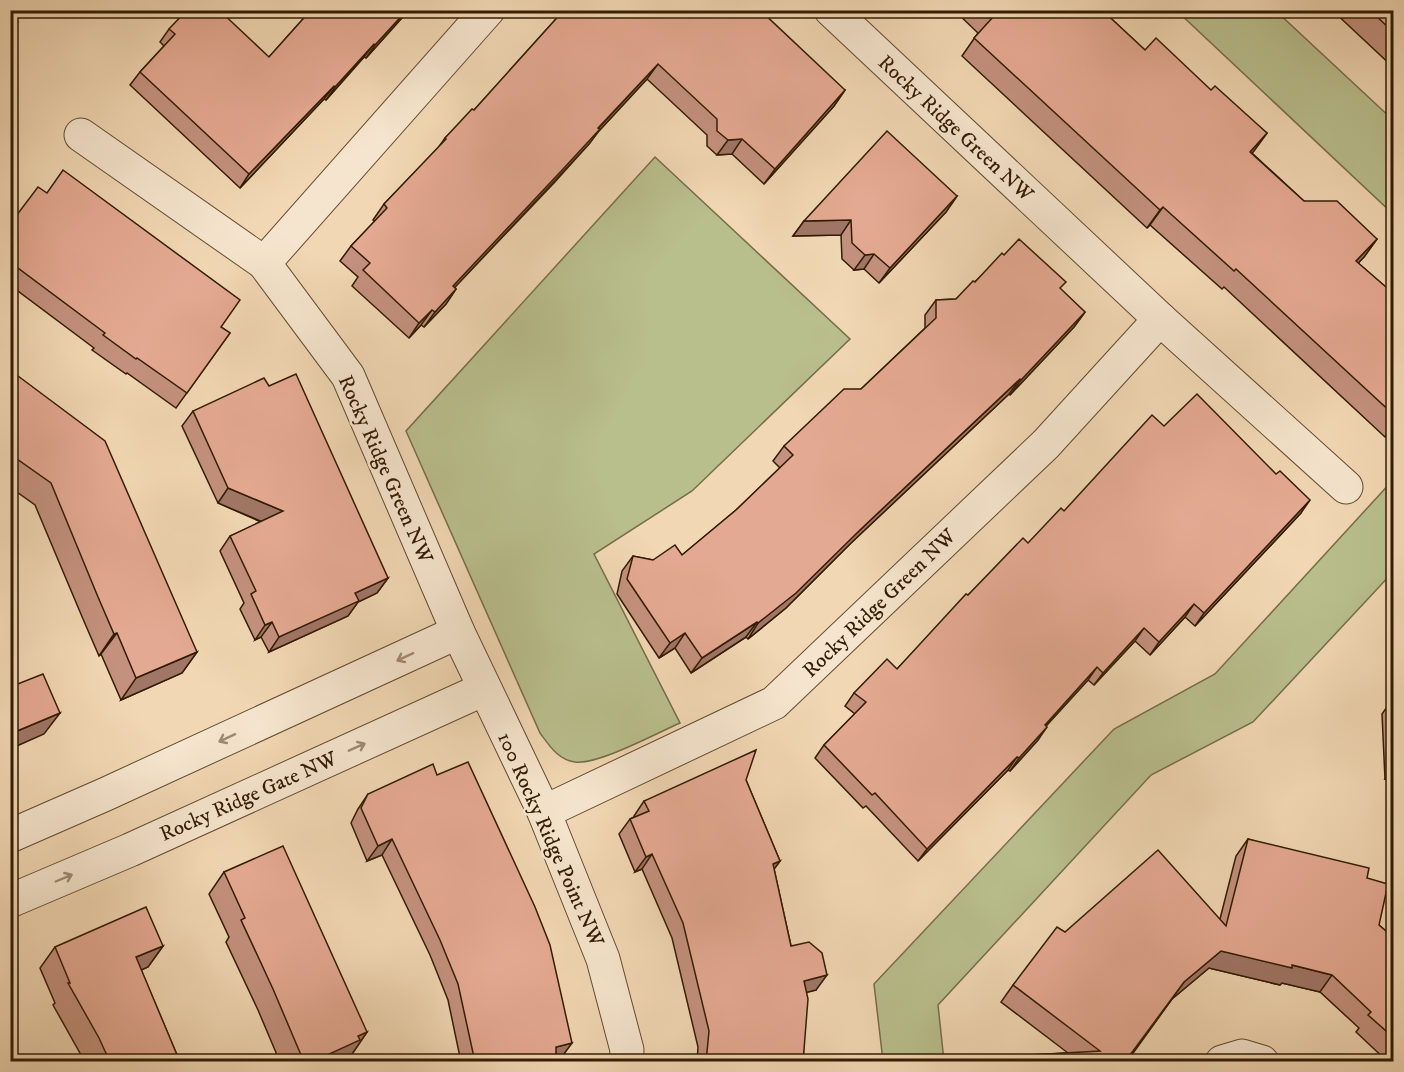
<svg xmlns="http://www.w3.org/2000/svg" width="1404" height="1072" font-family="'IM FELL DW Pica',serif">
<style>
.green{fill:#b9be8d;stroke:#766d48;stroke-width:1.5}
.lines{fill:none;stroke-linecap:round;stroke-linejoin:round}
.minor-casing{stroke:#624b30;stroke-width:35}
.minor{stroke:#f6e5ce;stroke-width:33}
.wall{fill:#c4917e;stroke:#331c04;stroke-width:1.5}
.shaded-wall{fill:#a07666;stroke:#331c04;stroke-width:1.5}
.building{fill:#e4a992;stroke:#331c04;stroke-width:1.5}
.oneway{stroke:#9e8b73}
.labels{text-anchor:middle;stroke-width:5;stroke-linejoin:round;paint-order:stroke}
.street-label{font-size:21px;fill:#331c04;stroke:#f6e5ce}
</style>
<rect width="100%" height="100%" fill="#f1d7b3"/>
<filter id="stains"><feTurbulence type="fractalNoise" baseFrequency=".00333" numOctaves="4"/><feColorMatrix values="0 0 0 0 .2 0 0 0 0 .09 0 0 0 0 .02 0 0 0 .5 -.17"/></filter>
<radialGradient id="worn" r=".72"><stop offset=".6" stop-color="#630" stop-opacity="0"/><stop offset="1" stop-color="#630" stop-opacity=".3"/></radialGradient>
<g class="green">
<polygon points="1177,11 1276,11 1393,120 1393,214"/>
<path d="M655 157 850 339 692 491 594 554 680 723C657 733 598 765 575 762 558 760 549 745 540 733L406 431Z"/>
<polygon points="1393,480 1393,572 1253,722 1151,775 938,1005 944,1061 883,1061 874,984 1114,729 1215,674"/>
</g>
<g class="lines">
<defs>
<g id="minor">
<polyline points="488,10 264,263 348,376 458,632 544,812 603,959 627,1050 626,1062"/>
<polyline points="831,10 1160,319 1346,487"/>
<polyline points="81,135 264,263"/>
<polyline points="544,812 774,703 1046,444 1160,319"/>
<polyline points="10,836 106,794 458,632"/>
<polyline points="10,901 130,850 484,689"/>
<polyline points="1222,1062 1242,1056 1262,1062"/>
</g>
</defs>
<use href="#minor" class="minor-casing"/>
<use href="#minor" class="minor"/>
</g>
<g class="wall">
<polygon points="311,10 409,10 366,58 364,57 326,100 324,99 240,188 130,85 140,72 164,46 160,42 169,29 269,57"/>
<polygon points="564,10 845,90 834,106 764,184 732,154 717,155 707,146 707,135 647,79 598,132 589,144 554,183 455,287 456,289 446,304 424,327 421,325 409,338 352,286 358,277 340,261 351,246 375,221 373,220 384,204 438,148 445,138 474,110"/>
<polygon points="911,10 919,10 915,15"/>
<polygon points="954,10 1102,10 1145,50 1211,90 1267,133 1252,153 1304,201 1377,239 1364,257 1358,263 1394,294 1394,427 1385,437 1224,287 1222,289 1150,225 1147,228 962,56 978,33"/>
<polygon points="1332,10 1394,10 1394,68"/>
<polygon points="957,196 946,212 879,283 864,269 854,270 842,259 841,235 793,236 804,221"/>
<polygon points="10,224 221,327 230,333 176,408 127,373 126,374 92,350 94,348 10,285"/>
<polygon points="1004,255 1060,289 1085,312 1074,327 1010,395 1009,394 850,544 786,608 748,639 746,637 691,673 675,648 659,658 617,594 622,571 633,556 653,560 682,555 736,510 780,468 773,461 784,446 861,389 925,328 925,315 936,300 956,299"/>
<polygon points="10,370 197,652 182,673 121,700 101,654 99,656 83,619 35,505 10,487"/>
<polygon points="193,411 388,578 377,593 358,602 348,616 269,652 261,637 255,640 240,609 244,603 220,551 230,536 261,522 218,503 182,426"/>
<polygon points="1164,426 1301,513 1195,626 1185,617 1150,655 1135,641 1094,685 1088,680 1046,726 1038,740 1010,771 1008,770 918,861 866,806 863,808 815,758 824,745 855,714 845,706 854,693 897,669 968,595"/>
<polygon points="1394,697 1394,778 1385,779 1382,714"/>
<polygon points="746,780 780,861 774,869 791,946 816,990 806,992 803,1062 697,1062 698,1047 672,938 642,869 635,872 619,834 630,819 634,817 634,816 644,801"/>
<polygon points="368,794 561,1058 556,1060 556,1062 461,1062 448,1000 430,955 382,855 367,861 351,823 358,809"/>
<polygon points="1248,839 1367,878 1379,925 1394,938 1394,1062 1388,1062 1356,1032 1359,1028 1320,992 1282,983 1280,985 1209,968 1172,999 1131,1056 1131,1062 1010,1062 1013,1056 1068,1053 1001,1002 1013,985 1065,932 1220,919 1236,856"/>
<polygon points="224,872 367,1032 352,1054 349,1055 345,1062 280,1062 258,1010 226,942 229,937 209,894"/>
<polygon points="163,946 148,967 141,970 180,1062 85,1062 53,1005 55,1003 40,968 55,947"/>
</g>
<g class="shaded-wall">
<polygon points="407,10 409,10 366,58 375,45"/>
<polygon points="374,44 364,57 326,100 335,87"/>
<polygon points="658,64 647,79 598,132 589,144 442,301 453,286"/>
<polygon points="334,86 324,99 240,188 249,174"/>
<polygon points="845,90 834,106 764,184 775,169"/>
<polygon points="1267,133 1254,151 1237,169 1250,152"/>
<polygon points="742,139 732,154 717,155 728,140"/>
<polygon points="957,196 946,212 879,283 890,268"/>
<polygon points="1163,207 1150,225 1147,228 1160,210"/>
<polygon points="851,220 841,235 793,236 804,221"/>
<polygon points="1377,239 1364,257 1343,279 1356,261"/>
<polygon points="874,254 864,269 854,270 865,255"/>
<polygon points="456,289 446,304 424,327 435,312"/>
<polygon points="432,310 421,325 409,338 419,323"/>
<polygon points="1085,312 1074,327 1010,395 1021,380"/>
<polygon points="1020,379 1009,394 850,544 786,608 748,639 758,623 861,529"/>
<polygon points="1394,424 1394,427 1385,437"/>
<polygon points="228,488 283,511 272,526 218,503"/>
<polygon points="1310,500 1301,513 1195,626 1204,613"/>
<polygon points="388,578 377,593 358,602 348,616 269,652 279,637 355,593"/>
<polygon points="1194,604 1185,617 1150,655 1159,642"/>
<polygon points="272,622 261,637 255,640 265,625"/>
<polygon points="757,622 746,637 691,673 702,658"/>
<polygon points="1144,628 1135,641 1094,685 1103,673"/>
<polygon points="117,633 101,654 99,656 114,634"/>
<polygon points="685,633 675,648 659,658 670,643"/>
<polygon points="197,652 182,673 121,700 136,678"/>
<polygon points="1097,667 1088,680 1036,737 1045,725"/>
<polygon points="60,713 44,734 10,749 10,734"/>
<polygon points="1047,727 1038,740 1010,771 1019,758"/>
<polygon points="1017,757 1008,770 918,861 927,849"/>
<polygon points="1394,766 1394,778 1385,779"/>
<polygon points="392,839 382,855 367,861 378,846"/>
<polygon points="652,854 642,869 635,872 646,857"/>
<polygon points="780,861 769,876 773,864"/>
<polygon points="163,946 148,967 121,979 136,957"/>
<polygon points="1221,951 1292,965 1332,975 1320,992 1282,983 1280,985 1209,968 1172,999 1126,1062 1184,982"/>
<polygon points="827,975 816,990 793,996 804,981"/>
<polygon points="367,1032 352,1054 349,1055 345,1062 312,1062 358,1036"/>
<polygon points="572,1043 561,1058 547,1062 556,1047"/>
</g>
<g class="building">
<polygon points="187,10 219,10 269,57 311,10 407,10 375,45 374,44 335,87 334,86 249,174 140,72 175,34 169,29"/>
<polygon points="564,10 760,10 845,90 775,169 742,139 728,140 717,131 717,119 658,64 598,128 600,129 564,168 453,286 456,289 435,312 432,310 419,323 363,270 370,263 351,246 387,208 384,204 446,139 445,138 472,109 474,110"/>
<polygon points="986,10 1102,10 1145,50 1156,38 1211,90 1215,86 1267,133 1250,152 1304,201 1337,201 1377,239 1356,261 1394,294 1394,415 1236,269 1234,271 1163,207 1160,210 974,38 993,17"/>
<polygon points="1370,10 1394,10 1394,33"/>
<polygon points="10,17 18,22 10,34"/>
<polygon points="887,131 957,196 890,268 874,254 865,255 852,243 851,220 804,221"/>
<polygon points="63,170 240,300 221,327 230,333 187,393 137,358 136,359 103,335 105,333 10,262 10,224 38,187 47,193"/>
<polygon points="1019,239 1066,282 1060,288 1085,312 1021,380 1020,379 861,529 796,593 758,623 757,622 702,658 685,633 670,643 627,579 633,556 653,560 675,545 682,555 736,510 793,455 784,446 844,389 861,389 936,318 936,300 956,299 973,281 975,282 1002,253 1004,255"/>
<polygon points="10,370 105,441 197,652 136,678 117,633 114,634 98,597 51,483 10,454"/>
<polygon points="296,374 388,578 355,593 359,601 279,637 272,622 265,625 251,594 256,591 230,536 283,511 228,488 193,411 264,378 269,386"/>
<polygon points="1197,394 1276,474 1280,471 1310,500 1204,613 1194,604 1159,642 1144,628 1103,673 1097,667 1045,725 1047,727 1019,758 1017,757 927,849 875,793 872,795 824,745 866,702 854,693 887,659 897,669 966,594 968,595 1023,538 1028,543 1061,508 1064,511 1152,415 1164,426"/>
<polygon points="43,674 60,713 10,734 10,687"/>
<polygon points="756,750 746,780 780,861 773,864 791,946 809,942 822,953 827,975 804,981 808,999 803,1062 706,1062 709,1031 683,923 652,854 646,857 630,819 649,811 644,801"/>
<polygon points="468,762 535,907 550,945 572,1043 556,1047 556,1062 475,1062 458,984 440,940 392,839 378,846 361,808 368,794 433,764 437,775"/>
<polygon points="1248,839 1369,868 1367,878 1388,884 1379,925 1394,938 1394,1038 1368,1015 1371,1012 1332,975 1292,965 1292,968 1221,951 1184,982 1130,1055 1131,1062 1014,1062 1013,1056 1100,1051 1013,985 1057,927 1065,932 1158,850 1226,926"/>
<polygon points="283,846 367,1032 358,1036 360,1040 312,1062 304,1062 273,989 241,920 245,918 224,872"/>
<polygon points="146,907 163,946 136,957 180,1062 110,1062 99,1038 68,983 70,983 55,947"/>
</g>
<defs><path id="oneway-shaft" d="M-6 0H5M1.5-3L5.5 0L1.5 3" fill="none" stroke-width="1.6" stroke-linecap="round" stroke-linejoin="round" transform="scale(1.5)"/></defs>
<g class="oneway">
<use href="#oneway-shaft" transform="translate(405 657) rotate(155)"/>
<use href="#oneway-shaft" transform="translate(227 738) rotate(155)"/>
<use href="#oneway-shaft" transform="translate(357 747) rotate(-24)"/>
<use href="#oneway-shaft" transform="translate(64 878) rotate(-23)"/>
</g>
<g class="labels">
<g class="street-label">
<text transform="translate(956 128) rotate(43)" y="7">Rocky Ridge Green NW</text>
<text transform="translate(386 469) rotate(66)" y="7">Rocky Ridge Green NW</text>
<text transform="translate(879 603) rotate(-44)" y="7">Rocky Ridge Green NW</text>
<text transform="translate(248 796) rotate(-24)" y="7">Rocky Ridge Gate NW</text>
<text transform="translate(551 839) rotate(66)" y="7">100 Rocky Ridge Point NW</text>
</g>
</g>
<rect width="1404" height="1072" fill="none" stroke="#f1d7b3" stroke-width="36"/>
<rect x="12" y="12" width="1380" height="1048" fill="none" stroke="#331c04" stroke-width="3"/>
<rect x="18" y="18" width="1368" height="1036" fill="none" stroke="#331c04" stroke-width="1.5"/>
<rect width="100%" height="100%" filter="url(#stains)"/>
<rect width="100%" height="100%" fill="url(#worn)"/>
</svg>
